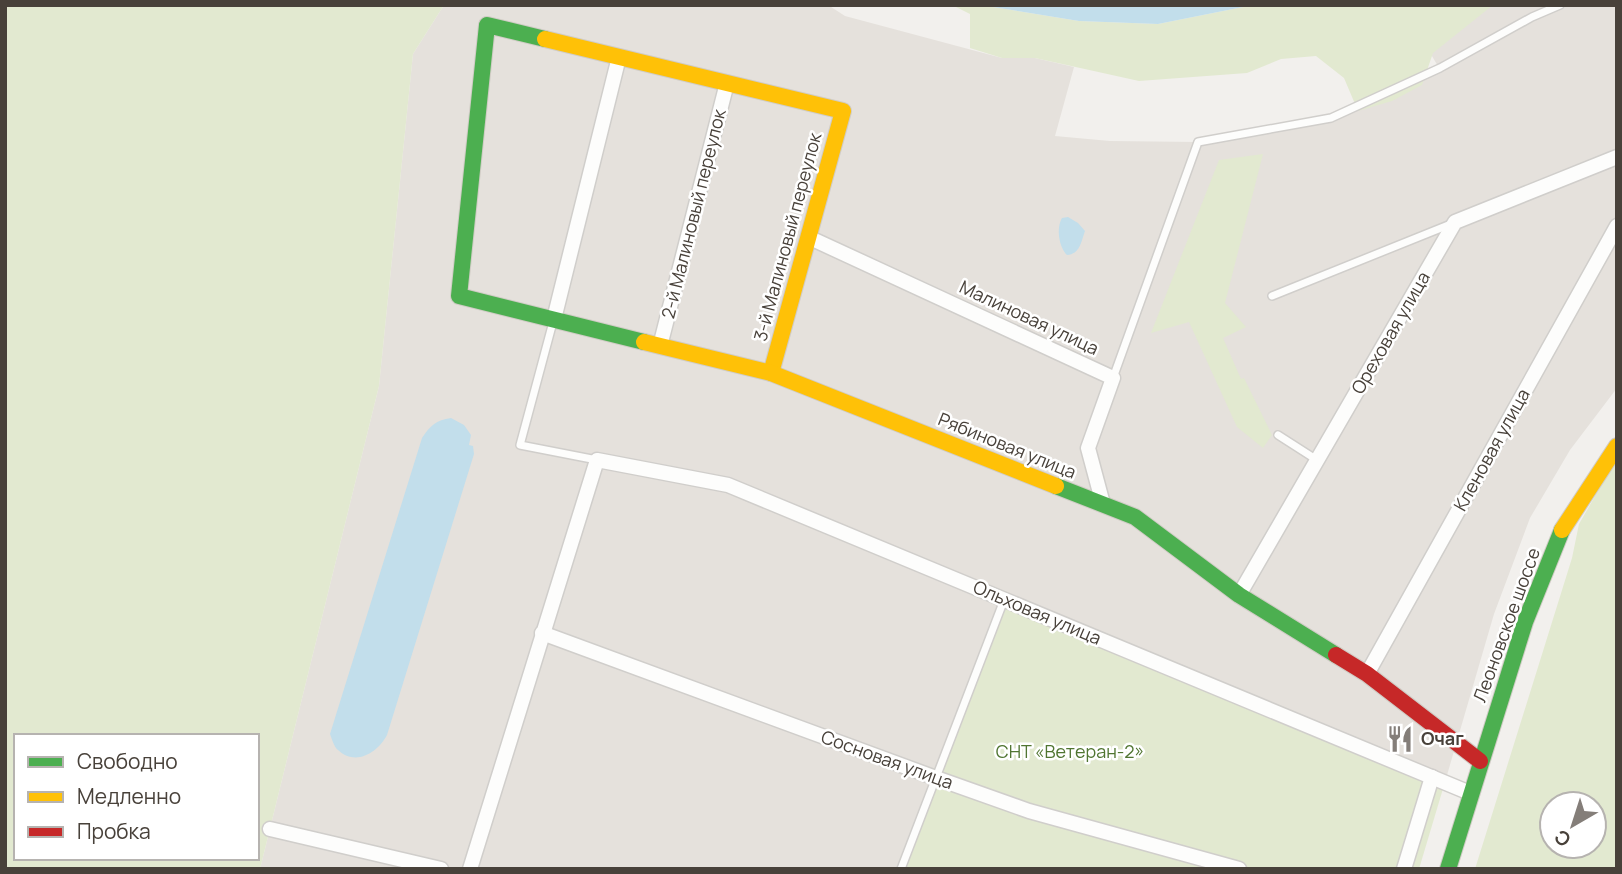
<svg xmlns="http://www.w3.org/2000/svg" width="1622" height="874" font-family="Manrope,sans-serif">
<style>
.residential{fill:#e5e1dc}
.green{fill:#e2e9d0;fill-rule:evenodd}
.water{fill:#c2deeb}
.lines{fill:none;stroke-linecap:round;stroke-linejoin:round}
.lane-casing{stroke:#d0cecb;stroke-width:10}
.street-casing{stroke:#d0cecb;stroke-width:17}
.fast-casing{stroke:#d0ccc5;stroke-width:18}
.slow-casing{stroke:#d0ccc5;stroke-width:18}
.jam-casing{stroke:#d0ccc5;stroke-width:18}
.lane{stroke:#fdfdfc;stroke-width:7}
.street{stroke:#fdfdfc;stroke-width:14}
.fast{stroke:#4caf50;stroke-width:16}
.slow{stroke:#ffc107;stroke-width:16}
.jam{stroke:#c62828;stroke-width:16}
.labels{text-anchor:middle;stroke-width:5;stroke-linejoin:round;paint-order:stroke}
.street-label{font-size:18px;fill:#48413a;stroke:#fff}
.poi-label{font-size:18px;font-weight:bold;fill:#48413a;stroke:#fff;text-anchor:start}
.park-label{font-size:18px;fill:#507531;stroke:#fff}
</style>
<rect width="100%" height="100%" fill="#f2f0ed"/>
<polygon class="residential" points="444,5 828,5 845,16 1002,58 1035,58 1074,67 1055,136 1110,141 1198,142 1331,118 1439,68 1402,5 1617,5 1617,388 1570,450 1530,518 1494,614 1445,782 901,869 260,869 379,386 413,54"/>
<g class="green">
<path d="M5 5H444L413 54 379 386 260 869H5ZM16 736H257V858H16Z"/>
<polygon points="952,5 981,5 1079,21 1158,24 1253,5 1493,5 1433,53 1422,85 1392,101 1358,111 1344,78 1316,56 1281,59 1247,73 1139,81 1035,58 1002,58 970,48 970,14"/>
<polygon points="1263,154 1225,303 1246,327 1223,338 1241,379 1244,378 1272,435 1263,448 1237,427 1189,322 1151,333 1219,160"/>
<path d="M1617 458V869H1475L1572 558 1579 524ZM1552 804H1594V846H1552Z"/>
<polygon points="1004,600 1445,782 1419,869 901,869"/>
</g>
<g class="water">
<polygon points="981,5 1253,5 1158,24 1079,21"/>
<path d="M1068 217 1078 223 1085 231C1081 242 1080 254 1067 255 1059 247 1056 228 1062 218Z"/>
<path d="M451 418 464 425 471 435 469 445 473 446 474 454 387 735C378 752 356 767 338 750 334 747 332 739 330 734L422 438C430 426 436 420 451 418Z"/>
</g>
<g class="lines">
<defs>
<g id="lane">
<polyline points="1272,296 1451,224"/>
<polyline points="553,322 520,445 597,460"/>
<polyline points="1113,378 1198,142 1331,118 1440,68 1532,17 1560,5"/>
<polyline points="1278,435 1317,460"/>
<polyline points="901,869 1004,600"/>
</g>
<g id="street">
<polyline points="808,237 1113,378 1088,448 1103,504"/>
<polyline points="554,319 619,57"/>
<polyline points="660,346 727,83"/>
<polyline points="1239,595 1455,222 1617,157"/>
<polyline points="542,633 936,778 1029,811 1239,869"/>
<polyline points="1367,674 1617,226"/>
<polyline points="270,829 441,869"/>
<polyline points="470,869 597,460 728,485 1470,793"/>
<polyline points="1404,869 1432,777"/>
</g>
<g id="fast">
<polyline points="545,39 487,25 459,296 644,342"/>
<polyline points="1056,486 1135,517 1239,595 1336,655"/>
<polyline points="1448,869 1525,622 1562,530"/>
</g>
<g id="slow">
<polyline points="545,39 843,111 771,373"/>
<polyline points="644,342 771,373 1056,486"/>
<polyline points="1562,530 1617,446"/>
</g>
<polyline id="jam" points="1336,655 1367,674 1480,761"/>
</defs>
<use href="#lane" class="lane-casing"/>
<use href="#street" class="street-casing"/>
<use href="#fast" class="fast-casing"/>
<use href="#slow" class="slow-casing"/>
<use href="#jam" class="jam-casing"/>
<use href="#lane" class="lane"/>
<use href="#street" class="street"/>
<use href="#fast" class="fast"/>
<use href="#slow" class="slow"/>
<use href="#jam" class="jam"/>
</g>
<defs>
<symbol id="restaurant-bare" viewBox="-9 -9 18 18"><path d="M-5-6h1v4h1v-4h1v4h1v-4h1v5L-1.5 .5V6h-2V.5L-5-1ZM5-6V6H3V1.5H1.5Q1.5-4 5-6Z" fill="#847e79" stroke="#fff" stroke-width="2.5" paint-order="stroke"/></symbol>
</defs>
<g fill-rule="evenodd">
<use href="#restaurant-bare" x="1381" y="720" width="38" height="38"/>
</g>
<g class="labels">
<g class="street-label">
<text transform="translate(694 214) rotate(-76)" y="6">2-й Малиновый переулок</text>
<text transform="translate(788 237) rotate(-75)" y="6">3-й Малиновый переулок</text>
<text transform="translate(1029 318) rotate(25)" y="6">Малиновая улица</text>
<text transform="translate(1391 333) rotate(-60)" y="6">Ореховая улица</text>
<text transform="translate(1007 446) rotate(22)" y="6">Рябиновая улица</text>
<text transform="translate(1492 450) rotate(-61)" y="6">Кленовая улица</text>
<text transform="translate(1037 613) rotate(23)" y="6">Ольховая улица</text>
<text transform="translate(1507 625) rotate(-70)" y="6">Леоновское шоссе</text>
<text transform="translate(887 760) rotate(20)" y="6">Сосновая улица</text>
</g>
<g class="poi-label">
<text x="1421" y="745">Очаг</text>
</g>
<g class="park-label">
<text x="1070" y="758">СНТ «Ветеран-2»</text>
</g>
</g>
<rect width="1622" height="874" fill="none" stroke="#48413a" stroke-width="14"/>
<rect x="14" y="734" width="245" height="126" fill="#ffffff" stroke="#b6b3b0" stroke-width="2"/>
<rect x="28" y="757" width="35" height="10" fill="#4caf50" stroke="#b6b3b0" stroke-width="2"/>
<text x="77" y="769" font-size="21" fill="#48413a">Свободно</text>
<rect x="28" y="792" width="35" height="10" fill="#ffc107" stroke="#b6b3b0" stroke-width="2"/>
<text x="77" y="804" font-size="21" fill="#48413a">Медленно</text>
<rect x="28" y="827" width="35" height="10" fill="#c62828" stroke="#b6b3b0" stroke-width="2"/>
<text x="77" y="839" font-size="21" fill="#48413a">Пробка</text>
<g transform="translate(1573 825) rotate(219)"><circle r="33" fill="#ffffff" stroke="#b6b3b0" stroke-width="2"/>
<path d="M0-5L12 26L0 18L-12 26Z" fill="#847e79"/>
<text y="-10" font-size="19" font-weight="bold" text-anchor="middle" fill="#48413a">С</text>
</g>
</svg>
